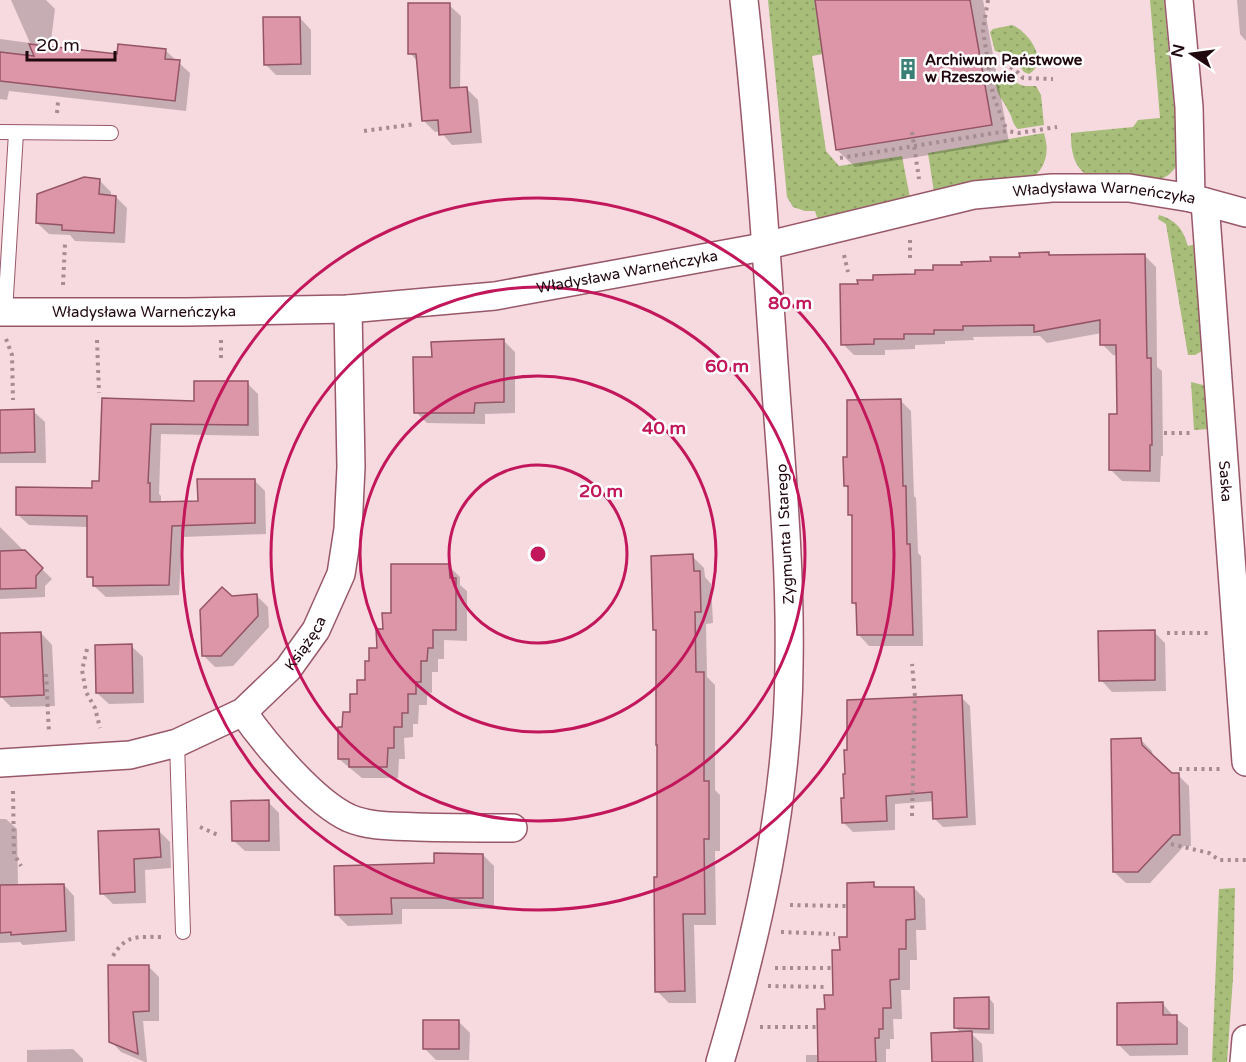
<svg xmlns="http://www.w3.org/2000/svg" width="1246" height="1062" font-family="'Varela Round',sans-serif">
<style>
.grass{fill:url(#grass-dots)}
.shadow{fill:#0003}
.building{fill:#dc96a8;stroke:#945466;stroke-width:1.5}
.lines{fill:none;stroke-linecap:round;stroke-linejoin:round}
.service-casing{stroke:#985869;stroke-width:16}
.minor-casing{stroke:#985869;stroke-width:30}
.path{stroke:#a68b92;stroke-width:4;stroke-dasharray:3 4.5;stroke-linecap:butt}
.service{stroke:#fff;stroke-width:14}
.minor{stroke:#fff;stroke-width:27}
.ring{fill:none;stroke:#c2185b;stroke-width:3}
.labels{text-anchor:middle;stroke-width:5;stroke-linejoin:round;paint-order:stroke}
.poi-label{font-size:15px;font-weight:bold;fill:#20080f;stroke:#fff;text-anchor:start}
.street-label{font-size:15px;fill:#20080f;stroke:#fff}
.centre{fill:#c2185b;stroke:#fff;stroke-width:3}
.ring-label{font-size:18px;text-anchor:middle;font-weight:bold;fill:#c2185b;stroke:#fff;stroke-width:5;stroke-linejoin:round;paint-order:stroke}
</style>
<defs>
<pattern id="grass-dots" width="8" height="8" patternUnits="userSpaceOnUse" patternTransform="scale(1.5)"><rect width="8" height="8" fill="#a7bd79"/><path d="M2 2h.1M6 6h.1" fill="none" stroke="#8fa167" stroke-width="1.8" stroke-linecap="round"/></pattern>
</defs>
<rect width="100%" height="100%" fill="#f7d9e0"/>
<g class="grass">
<polygon points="768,0 815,0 823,54 812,56 826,151 839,166 902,156 910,198 818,220 815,211 805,211 793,207 787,197"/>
<path d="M1150 0H1164L1179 161C1173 173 1167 178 1154 181L1088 176C1073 166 1071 150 1071 133L1133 127 1138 120 1160 118Z"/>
<path d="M1012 25C1028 31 1050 61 1029 74L1024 72 1011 55 995 51 990 32 993 29Z"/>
<path d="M1005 72C1011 74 1011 78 1016 82 1021 87 1029 86 1036 86L1041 95 1044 125 1018 129C1012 124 1013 118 1009 112 1003 99 993 92 997 77Z"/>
<path d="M1044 133C1049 150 1047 164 1035 176L934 192 928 153Z"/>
<path d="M1159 215C1176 220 1183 229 1188 246L1196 244 1204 350 1195 355H1188L1166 224 1158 219Z"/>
<polygon points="1191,382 1207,386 1209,429 1194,430"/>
<polygon points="1235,888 1233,978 1227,1062 1212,1062 1219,889"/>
</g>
<g class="shadow">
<polygon points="11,0 46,0 55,9 50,48 119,56 166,51 190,73 186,111 9,91 7,100 0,99 0,39 30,43"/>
<polygon points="816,0 983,0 1009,142 855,167 837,150"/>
<polygon points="1237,0 1246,0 1246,41 1240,34"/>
<polygon points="449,5 461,16 460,89 467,89 478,100 482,143 452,145 440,131 435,132 424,121 418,62 410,53"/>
<polygon points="300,18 311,30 311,75 276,75 265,64"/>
<polygon points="100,181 111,192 111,197 116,197 127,208 125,243 75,241 70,235 49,234 37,223"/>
<polygon points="1048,254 1052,257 1144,255 1156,267 1157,367 1162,371 1163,456 1161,456 1160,482 1122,481 1111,470 1119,415 1118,356 1113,355 1102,344 1102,333 1047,343 1040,336 973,337 974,340 945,341 945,344 915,345 915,349 885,350 885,355 854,355 843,344 859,285 934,271"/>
<polygon points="504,341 515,352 515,413 485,414 485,424 427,423 416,412 433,358"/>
<polygon points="247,383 258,394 259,436 161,434 159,494 161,496 161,503 200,503 254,480 265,491 266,534 182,537 179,595 106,597 94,586 94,581 89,576 88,527 29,525 17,514 93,490 100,483 103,399 196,403"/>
<polygon points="900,400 911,411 914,496 916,498 918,553 921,556 923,646 869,646 858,634 858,607 853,603 853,518 850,515 850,490 845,485 849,458"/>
<polygon points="0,411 33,411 45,422 46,463 0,463"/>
<polygon points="0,527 52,579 45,586 45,597 0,599"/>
<polygon points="692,556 704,568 705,577 711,584 713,623 706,624 707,677 715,685 715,790 720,795 720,851 715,851 716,925 694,925 696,1003 669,1003 657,991 657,632 655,629"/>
<polygon points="449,566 460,577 460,585 467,591 467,641 444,640 444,659 438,659 438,672 432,672 432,693 427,692 427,705 419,705 418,724 413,724 413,737 404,738 405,759 399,759 398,778 362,778 339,759 344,728 366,682 370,662 378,649 384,631 393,615"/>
<polygon points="256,595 268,607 269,627 233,666 215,667 204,656 231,598"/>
<polygon points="1154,632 1165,643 1166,691 1112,692 1101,680"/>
<polygon points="41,633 52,645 55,706 11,707 0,696 0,635"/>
<polygon points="131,646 143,657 144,703 109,704 97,693"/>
<polygon points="961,697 970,706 976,825 943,827 934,818 934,801 895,804 895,830 853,832 844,823"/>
<polygon points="1141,740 1152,751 1153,757 1171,775 1178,775 1189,786 1191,846 1184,846 1150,883 1126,883 1114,872"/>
<polygon points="268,802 279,813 280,851 245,851 233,840"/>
<polygon points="0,819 6,819 17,829 18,886 64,885 74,896 75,941 23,945 20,942 0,943"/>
<polygon points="159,831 170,842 171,868 145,870 146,903 113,904 102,893"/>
<polygon points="483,855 494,866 494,909 402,909 402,924 348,926 336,914 435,865"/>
<polygon points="873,884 878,889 914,888 925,899 926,930 916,930 917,960 910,960 910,990 901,990 902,1019 893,1019 894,1039 890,1039 890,1049 886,1049 886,1062 806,1062 806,1055 819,1055 826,1010 835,997 841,952"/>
<polygon points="148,966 159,977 159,1021 143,1021 147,1062 145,1062 121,1052 111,1041"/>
<polygon points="989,998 994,1004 994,1034 971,1033 982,1044 983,1062 934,1062 961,1033 955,1027"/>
<polygon points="1163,1004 1174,1017 1188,1028 1188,1055 1130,1056 1119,1045"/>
<polygon points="458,1021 470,1033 469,1060 436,1060 425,1049"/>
<polygon points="73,1049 83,1059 83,1062 27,1062 27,1050"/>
</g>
<g class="building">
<polygon points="815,0 970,0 992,125 836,150"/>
<polygon points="408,3 450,3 450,88 467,87 471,132 439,135 438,120 422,121 416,54 408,54"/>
<polygon points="263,17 300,17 301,64 264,65"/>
<polygon points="29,44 117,54 118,44 166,49 165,59 180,60 175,101 0,81 0,52 34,56"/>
<polygon points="84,177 100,179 99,194 116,196 114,233 62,230 62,225 36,223 37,194"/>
<polygon points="1049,252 1049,255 1145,254 1147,358 1151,358 1152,445 1150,445 1150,471 1109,470 1109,414 1117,414 1116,345 1100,345 1100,320 1034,332 1034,325 963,326 963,330 934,330 934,334 904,334 904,339 874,339 874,344 841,345 840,284 858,284 857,280 873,280 873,275 915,274 915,270 933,270 933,265 962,265 961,262 991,261 990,257 1020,257 1019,253"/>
<polygon points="504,339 504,402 475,403 474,413 414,413 413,357 432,357 431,342"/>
<polygon points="194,381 248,381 248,425 151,424 148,483 150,483 150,502 198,501 197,479 255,479 255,523 172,526 169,585 93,586 93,577 87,577 87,516 16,515 16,487 92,488 92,481 99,481 102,398 194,401"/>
<polygon points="901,399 903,486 906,486 907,544 910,544 913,635 857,635 856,603 852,603 852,515 848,515 848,486 844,486 843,457 847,457 847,400"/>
<polygon points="34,409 35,452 0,453 0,410"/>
<polygon points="25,550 43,568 36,576 36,588 0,589 0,551"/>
<polygon points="693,554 694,571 700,571 701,612 695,612 696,672 704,672 704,781 709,781 709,839 704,839 705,914 683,914 685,991 655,992 654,877 657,877 657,745 656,745 656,630 653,630 651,556"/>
<polygon points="391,564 449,564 450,578 456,578 456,630 433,630 433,648 428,648 427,661 421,661 421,682 416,682 416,694 408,694 408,713 402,713 402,727 394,727 394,748 388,748 387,767 349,767 349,759 338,759 338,727 342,727 343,712 350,712 350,694 357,694 357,680 365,680 365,661 369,661 369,648 377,648 376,629 383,629 382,613 391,613"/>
<polygon points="222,587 232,596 257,594 258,616 221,656 202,656 200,610"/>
<polygon points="1155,630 1155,680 1099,681 1098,631"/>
<polygon points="41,632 44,695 0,697 0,633"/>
<polygon points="132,644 133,693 96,693 95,645"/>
<polygon points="962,695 967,817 933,819 932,792 886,796 887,821 842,823 841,798 844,798 843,774 845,774 844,750 847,750 847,700"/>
<polygon points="1141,738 1142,745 1172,773 1179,773 1180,835 1173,835 1138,872 1113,872 1111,739"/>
<polygon points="269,800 269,841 232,841 231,801"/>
<polygon points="159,829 161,857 134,859 135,892 100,894 98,831"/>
<polygon points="434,853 483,854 483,898 391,898 392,914 335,915 334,866 434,863"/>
<polygon points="874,882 874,887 914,887 915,919 906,920 906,949 899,949 899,979 890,980 891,1008 883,1008 883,1029 879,1029 879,1038 875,1038 876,1062 818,1062 817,1009 825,1009 824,995 833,995 832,950 840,950 839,937 847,937 847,883"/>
<polygon points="64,884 66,931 11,935 11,932 0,933 0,885"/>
<polygon points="108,965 149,965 149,1011 133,1012 138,1054 109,1042"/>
<polygon points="989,997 989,1029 954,1028 954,998"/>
<polygon points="1163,1002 1163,1015 1177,1015 1177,1044 1117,1045 1117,1003"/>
<rect x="423" y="1020" width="36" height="29"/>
<polygon points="972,1031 973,1062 932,1062 931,1033"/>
</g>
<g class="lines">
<defs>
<g id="service">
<polyline points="0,132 111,133"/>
<polyline points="5,312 16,133"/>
<polyline points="177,743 183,932"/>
</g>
<g id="minor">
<polyline points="1179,0 1189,107 1191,198"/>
<path id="s1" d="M1205 202 1246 762"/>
<path id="s2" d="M0 312H187L348 309 495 296 752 249 974 195 1052 188H1129L1191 198 1246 213"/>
<path d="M243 712C265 744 314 802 349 818 370 827 394 826 417 827 449 828 481 828 513 828"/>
<path id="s3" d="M0 763 130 755 177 743 243 712 288 669 316 630 341 574 348 529 351 467 348 309"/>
<path d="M720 1062C758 934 788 800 789 666 791 560 780 454 773 349 765 232 757 116 744 0"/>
<polyline points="1244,1062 1246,1039"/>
</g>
</defs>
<use href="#service" class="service-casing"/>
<use href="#minor" class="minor-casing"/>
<g class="path">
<polyline points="988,0 983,30 993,95 1007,131"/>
<path d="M988 64C1005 64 1012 65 1023 78L1053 79"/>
<polyline points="57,113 58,102"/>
<polyline points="364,131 416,124"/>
<polyline points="912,132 919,179"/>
<polyline points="840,158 1007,131 1019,133 1057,127"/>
<polyline points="910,240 910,260"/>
<polyline points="844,255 848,272"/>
<polyline points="63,285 65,244"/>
<polyline points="6,339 12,355 13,400"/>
<polyline points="97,340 99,393"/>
<polyline points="221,340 221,361"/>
<polyline points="1164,433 1194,433"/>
<polyline points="1167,633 1208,633"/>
<polyline points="87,649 82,670 86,692 95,708 100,728"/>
<polyline points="46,674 49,733"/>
<polyline points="1179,769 1220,769"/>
<polyline points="13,791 14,854 21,866"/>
<polyline points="912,816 915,697 912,664"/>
<polyline points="200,827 218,835"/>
<polyline points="1171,844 1209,853 1219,860 1246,860"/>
<polyline points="790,905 846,906"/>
<polyline points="781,932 835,934"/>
<path d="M113 956C126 934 138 937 162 937"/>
<polyline points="775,968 834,968"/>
<polyline points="768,986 828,987"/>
<polyline points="760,1027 816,1027"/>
</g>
<use href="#service" class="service"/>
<use href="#minor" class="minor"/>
</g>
<g class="ring">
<circle cx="538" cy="554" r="89"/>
<circle cx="538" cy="554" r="178"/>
<circle cx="538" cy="554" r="267"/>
<circle cx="538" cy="554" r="356"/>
</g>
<defs>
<symbol id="building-bare" viewBox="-9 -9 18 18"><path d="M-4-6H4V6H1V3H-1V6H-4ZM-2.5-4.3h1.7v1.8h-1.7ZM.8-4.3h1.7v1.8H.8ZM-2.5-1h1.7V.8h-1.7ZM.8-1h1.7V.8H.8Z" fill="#3b8076" stroke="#fff" stroke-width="2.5" paint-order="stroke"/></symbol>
</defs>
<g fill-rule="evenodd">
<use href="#building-bare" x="893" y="54" width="30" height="30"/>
</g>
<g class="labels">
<g class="poi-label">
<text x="925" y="65">Archiwum Państwowe<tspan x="925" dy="17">w Rzeszowie</tspan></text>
</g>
<g class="street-label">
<text dy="5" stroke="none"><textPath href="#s2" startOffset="1116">Władysława Warneńczyka</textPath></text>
<text dy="5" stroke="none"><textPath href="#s2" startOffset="630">Władysława Warneńczyka</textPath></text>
<text dy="5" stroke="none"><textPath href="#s2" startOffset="144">Władysława Warneńczyka</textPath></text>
<text dy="5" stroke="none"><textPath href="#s1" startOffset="280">Saska</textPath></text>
<text transform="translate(785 534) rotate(-93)" y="5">Zygmunta I Starego</text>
<text dy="5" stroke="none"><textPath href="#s3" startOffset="345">Książęca</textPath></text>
</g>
</g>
<circle cx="538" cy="554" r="9" class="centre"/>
<g class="ring-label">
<text x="790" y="309">80 m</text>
<text x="727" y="372">60 m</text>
<text x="664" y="434">40 m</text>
<text x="601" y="497">20 m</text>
</g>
<g transform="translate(1192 54) rotate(283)" stroke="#ffffff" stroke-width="4.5" paint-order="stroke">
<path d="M0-4.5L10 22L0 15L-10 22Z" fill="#20080f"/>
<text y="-9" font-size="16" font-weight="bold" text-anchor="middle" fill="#20080f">N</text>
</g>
<path d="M27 51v9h88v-9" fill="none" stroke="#20080f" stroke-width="3"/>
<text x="36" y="51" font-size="18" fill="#20080f" stroke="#ffffff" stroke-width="4.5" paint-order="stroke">20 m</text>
</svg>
